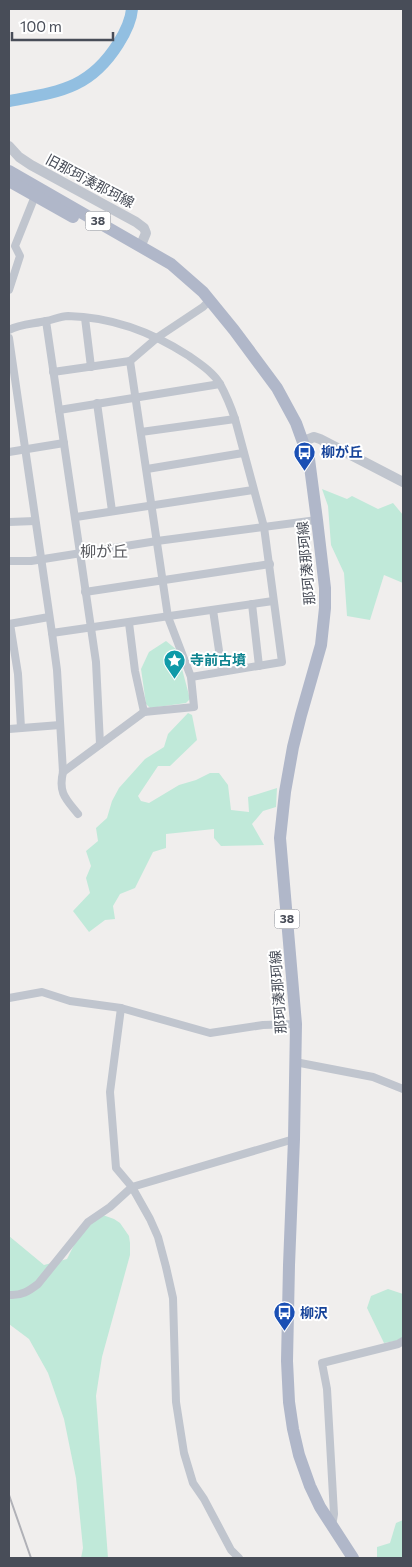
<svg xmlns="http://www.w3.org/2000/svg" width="412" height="1567" font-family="Commissioner,'Noto Sans JP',sans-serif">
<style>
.green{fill:#c0e9d9}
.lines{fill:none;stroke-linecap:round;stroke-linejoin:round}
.river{stroke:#92bfe1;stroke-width:12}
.minor{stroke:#c0c5ce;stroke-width:8}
.tertiary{stroke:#c0c5ce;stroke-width:10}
.primary{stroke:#b0b7c9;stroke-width:12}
.rail{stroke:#b0b1b7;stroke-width:2}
.labels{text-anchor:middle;stroke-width:4;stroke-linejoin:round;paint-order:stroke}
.shield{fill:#fff;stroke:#7f828a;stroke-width:1}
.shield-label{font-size:12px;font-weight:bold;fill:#484d58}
.street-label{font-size:14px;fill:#484d58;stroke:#fff}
.transit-label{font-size:14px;font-weight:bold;fill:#164399;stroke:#fff;text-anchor:start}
.culture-label{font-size:14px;font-weight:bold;fill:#0d838f;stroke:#fff;text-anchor:start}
.quarter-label{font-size:16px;fill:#5b5c61;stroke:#fff}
</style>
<rect width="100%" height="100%" fill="#f0eeed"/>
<g class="green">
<polygon points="322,489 347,499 352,496 378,509 393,503 403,515 403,583 384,575 370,620 347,616 344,573 331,545 328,506"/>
<polygon points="166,641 177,650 190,699 186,703 150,708 146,704 141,669 149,652"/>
<polygon points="188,713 192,715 197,740 170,766 158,766 138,796 141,801 149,803 179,785 196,780 210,773 219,773 228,785 231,810 249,812 248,797 277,788 276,807 263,811 252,824 264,845 221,846 214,838 214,829 166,834 166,848 153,852 135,888 120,894 113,906 115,919 105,920 89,932 73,911 90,893 86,878 91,866 86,851 98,841 96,828 107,818 112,801 119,788 145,759 164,747 168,734"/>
<polygon points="100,1214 114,1219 120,1223 129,1236 130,1243 130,1255 102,1357 96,1396 108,1558 81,1558 83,1548 76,1478 64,1419 48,1373 29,1339 9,1324 9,1236 44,1265 67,1259 77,1239"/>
<polygon points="388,1289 403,1294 403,1337 396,1341 384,1343 367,1308 371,1296"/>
<polygon points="403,1520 403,1558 377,1558 377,1547 390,1543 396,1523"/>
</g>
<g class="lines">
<path class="river" d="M9 101C57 92 89 90 118 44 125 33 131 22 132 9"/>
<g class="minor">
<polyline points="9,290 20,256 15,246 35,196"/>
<polyline points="85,318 91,367"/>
<polyline points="46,321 96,662 100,744"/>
<path d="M9 330C20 324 33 324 46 321 53 320 60 316 68 316 112 317 152 332 189 356 200 364 213 372 220 384 226 395 231 407 235 419L264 527 282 662 191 677"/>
<path d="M9 338 52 633 57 670 63 772C58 793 66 799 78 814"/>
<polyline points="53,372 130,361 158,337 203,307 210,300"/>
<polyline points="97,403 112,511"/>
<polyline points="59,410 220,384"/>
<polyline points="141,432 235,419"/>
<polyline points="9,452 64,443"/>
<polyline points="147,469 243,453"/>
<polyline points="76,517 253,490"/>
<polyline points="9,522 35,521"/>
<polyline points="9,561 31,561 157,541 317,520"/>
<polyline points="85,592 270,564"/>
<polyline points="252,604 259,666"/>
<polyline points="213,610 222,671"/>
<polyline points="129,623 135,671 144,712"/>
<polyline points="9,624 49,617"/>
<polyline points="10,624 18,674 21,728"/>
<polyline points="52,633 273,601"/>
<polyline points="9,729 60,725"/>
<polyline points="63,772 144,712 194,707 191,677 168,617 130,361"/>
<polyline points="9,998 42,992 70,1001 121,1008 210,1033 263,1025 296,1024"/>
<polyline points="121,1008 110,1092 116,1168 132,1187 150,1219 158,1237 166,1267 173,1298 176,1402 184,1453 193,1483 204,1499 231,1550 239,1558"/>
<polyline points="295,1062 373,1077 403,1089"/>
<path d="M9 1295C21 1296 29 1291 38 1284L88 1222 110 1207 132 1187 294 1139"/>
<polyline points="332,1526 334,1514 327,1389 322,1363 398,1344 403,1341"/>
</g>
<g class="tertiary">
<polyline points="9,146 19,157 31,165 136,222 144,228 146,233 141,245"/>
<polyline points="304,441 314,437 320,439 403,482"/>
</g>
<g class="primary">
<polyline points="9,171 171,264 203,292 234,330 277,388 296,423 309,459 317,520 325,588 325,608 321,645 301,715 293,747 285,792 280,838 296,1024 294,1139 289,1265 287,1361 289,1402 293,1429 299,1455 310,1486 320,1507 353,1558"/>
<polyline points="9,181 73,217"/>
</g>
<polyline class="rail" points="9,1495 31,1558"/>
</g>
<defs>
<symbol id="bus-pin" viewBox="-11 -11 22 30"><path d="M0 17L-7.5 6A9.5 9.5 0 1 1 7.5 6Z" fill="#1a4fb4" stroke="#fff"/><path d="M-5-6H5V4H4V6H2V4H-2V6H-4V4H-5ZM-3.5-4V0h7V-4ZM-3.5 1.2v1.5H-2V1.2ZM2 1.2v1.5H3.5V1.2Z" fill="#fff"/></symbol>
<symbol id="sight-pin" viewBox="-11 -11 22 30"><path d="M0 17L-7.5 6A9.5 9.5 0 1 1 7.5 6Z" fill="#0f9aa8" stroke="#fff"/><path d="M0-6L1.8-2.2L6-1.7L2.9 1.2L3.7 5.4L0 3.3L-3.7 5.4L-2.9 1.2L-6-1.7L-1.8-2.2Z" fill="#fff"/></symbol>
</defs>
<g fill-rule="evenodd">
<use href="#bus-pin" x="292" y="440" width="25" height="34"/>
<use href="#sight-pin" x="162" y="648" width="25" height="34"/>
<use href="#bus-pin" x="272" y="1300" width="25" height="34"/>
</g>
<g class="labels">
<g class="shield">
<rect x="85.5" y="211.5" width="25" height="19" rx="4"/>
<rect x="274.5" y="909.5" width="25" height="19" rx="4"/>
</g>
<g class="shield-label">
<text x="98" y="225">38</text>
<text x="287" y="923">38</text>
</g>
<g class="street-label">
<text transform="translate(90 181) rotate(28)" y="5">旧那珂湊那珂線</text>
<text transform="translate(306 563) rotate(-95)" y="5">那珂湊那珂線</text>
<text transform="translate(278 992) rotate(-94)" y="5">那珂湊那珂線</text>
</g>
<g class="transit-label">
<text x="321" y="457">柳が丘</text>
<text x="300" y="1318">柳沢</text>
</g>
<g class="culture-label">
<text x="190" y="665">寺前古墳</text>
</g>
<g class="quarter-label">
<text x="104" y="557">柳が丘</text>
</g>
</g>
<rect width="412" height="1567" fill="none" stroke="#484d58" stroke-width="20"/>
<path d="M12 32v8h101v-8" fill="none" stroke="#484d58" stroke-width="2.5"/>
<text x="20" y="32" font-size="15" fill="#484d58" stroke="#ffffff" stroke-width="4" paint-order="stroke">100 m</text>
</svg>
